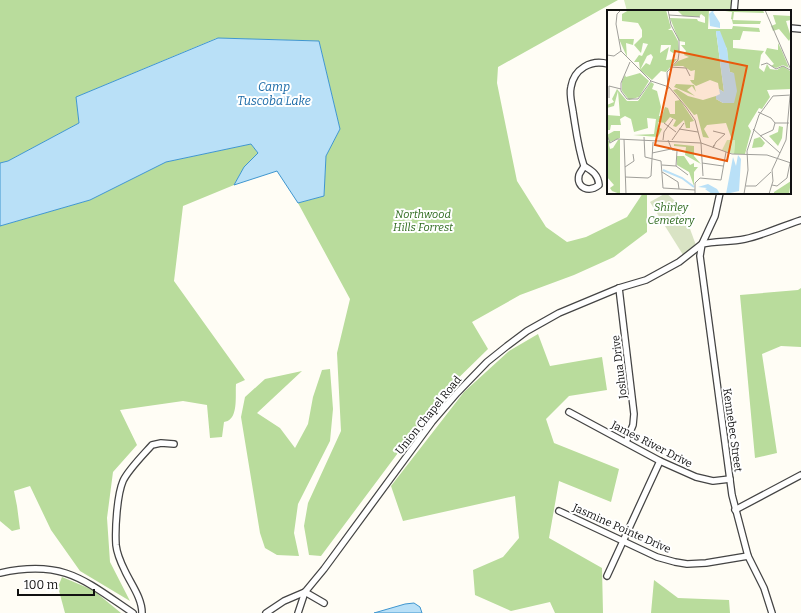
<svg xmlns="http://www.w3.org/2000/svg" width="801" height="613" font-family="Bitter,serif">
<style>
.green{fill:#d5ebbd}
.forest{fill:#b9dc9c}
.cemetery{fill:#d9e3c4}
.water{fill:#b9e0f7;stroke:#3f96cf}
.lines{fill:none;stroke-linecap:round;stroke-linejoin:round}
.minor-casing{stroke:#444;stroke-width:8}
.minor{stroke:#fff;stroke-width:5.5}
.labels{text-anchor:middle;stroke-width:4;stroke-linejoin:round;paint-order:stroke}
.park-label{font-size:11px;font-style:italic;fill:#2f6b1f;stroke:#fff}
.street-label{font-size:11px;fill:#111;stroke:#fff}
.water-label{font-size:12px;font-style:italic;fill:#1768a6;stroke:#fff}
.inset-river{fill:none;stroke:#b9e0f7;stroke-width:2}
.inset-road{fill:none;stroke:#a09f9a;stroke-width:1}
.view{fill:#e8590c;fill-opacity:0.15;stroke:#e8590c;stroke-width:2}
.inset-edge{fill:none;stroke:#111;stroke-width:2}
</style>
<rect width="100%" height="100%" fill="#fffdf5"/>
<polygon class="green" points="624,0 733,0 732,11 627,11"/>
<g class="forest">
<polygon points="0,0 618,0 498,67 497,83 517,181 546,227 567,242 586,237 627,217 643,193 647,193 647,232 614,257 574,275 520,295 472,322 488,349 442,394 321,556 309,555 304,526 308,503 341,431 337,353 350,299 298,203 324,196 326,156 340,129 319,41 217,38 76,97 79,123 8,161 0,163"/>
<path d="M251 144 258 153 244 167 234 185 183 206 174 281 245 380 236 384C235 396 239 420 224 422L222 437 210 438 207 405 183 401 120 410 137 445 113 472 107 518 110 562 130 601 80 571 51 530 30 486 14 491 17 506 20 529 12 531 0 521V226L90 200 166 162Z"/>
<polygon points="801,288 801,347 781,346 762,354 777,453 755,458 740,295 798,290"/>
<polygon points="538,334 550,366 602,357 607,390 569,396 546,419 554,443 619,469 611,502 559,481 549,538 602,568 603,613 555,613 550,602 511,611 475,595 473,570 503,557 519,538 515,496 403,521 391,486 464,392 509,351"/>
<polygon points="330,369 333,409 330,441 298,504 294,533 299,556 277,555 265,548 260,533 241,417 245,397 265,379 302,371 257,413 280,428 295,448 308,424 313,397 322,370"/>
<polygon points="62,577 93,590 121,613 65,613 58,587"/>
<polygon points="654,580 678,598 729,600 730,613 651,613"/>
</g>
<polygon class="cemetery" points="666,193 682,207 697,248 685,258 650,202"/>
<g class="water">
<polygon points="218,38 319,41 340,129 326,156 324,196 298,203 277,171 234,185 244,167 258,153 251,144 166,162 90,200 0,226 0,163 8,161 79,123 76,97"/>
<polygon points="414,603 420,607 422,613 374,613 405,604"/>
</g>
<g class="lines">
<defs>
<g id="minor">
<polyline points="734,11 735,0"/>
<polyline points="790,28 801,29"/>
<path d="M584 166C578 148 576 130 573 112 572 104 569 95 571 87 574 69 591 59 608 64"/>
<path d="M584 166C592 171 598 174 599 185 589 193 576 188 579 175 580 172 583 169 584 166Z"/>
<polyline points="619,288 634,414 633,425 626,442"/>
<polyline points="569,412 660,461 696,477 713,481 730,479"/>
<polyline points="735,510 801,475"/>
<polyline points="559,511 657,557 675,562 687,564 706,563 748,556"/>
<path d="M0 573C63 559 84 580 133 613"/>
<polyline points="607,576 660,461"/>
<path d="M142 613C142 598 131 584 125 571 121 563 117 554 116 545 115 529 117 495 123 481 128 470 144 454 152 445L161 443 174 444"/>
<polyline points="266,613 284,601 305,592 324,603"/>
<polyline points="298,613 305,592 324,569 432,422 457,393 487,362 507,346 527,331 559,313 619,288 646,280 679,262 702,244 715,216 720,193"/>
<path d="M772 613 764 588 748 556 732 495 700 256 702 244C716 241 731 242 745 239 764 235 782 226 801 220"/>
</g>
</defs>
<use href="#minor" class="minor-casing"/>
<use href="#minor" class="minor"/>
</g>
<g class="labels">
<g class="park-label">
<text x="671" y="211">Shirley<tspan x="671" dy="13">Cemetery</tspan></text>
<text x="423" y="218">Northwood<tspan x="423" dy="13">Hills Forrest</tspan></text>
</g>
<g class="street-label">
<text transform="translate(619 367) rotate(-97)" y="4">Joshua Drive</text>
<text transform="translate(428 415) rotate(-51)" y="4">Union Chapel Road</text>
<text transform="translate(733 430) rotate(82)" y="4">Kennebec Street</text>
<text transform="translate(652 444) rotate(27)" y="4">James River Drive</text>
<text transform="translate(622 528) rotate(24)" y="4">Jasmine Pointe Drive</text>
</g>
<g class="water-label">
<text x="274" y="91">Camp<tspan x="274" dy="14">Tuscoba Lake</tspan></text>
</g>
</g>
<g transform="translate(607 10)">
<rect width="184" height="184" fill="#fffdf5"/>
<path d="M120 130H128L127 144 115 140Z" fill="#d5ebbd"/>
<path d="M22 0H59L64 18 61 20H65L71 31 72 41 66 43 63 41 64 35H54L53 43 62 37 59 50 70 49 59 62 54 61 45 70 33 60 39 53 43 55 46 47 44 44 40 46 33 60 32 52H27L32 45 35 46 41 34 36 33 34 43 27 35 35 27V20L31 13 15 11V4ZM70 0H102L101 19H125L126 16 152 18 153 22 136 21 133 30H126V38L157 41 154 45 152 58 157 62 160 54 163 59 170 60 176 56 183 61 184 79 160 80 163 87 155 99 152 98 141 116 144 121 138 144H127L128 130H125L119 113 100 115 97 119 102 128 96 127 90 104 87 105 66 80 70 79 81 86 96 90 109 86V89L116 93 126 63 123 62 121 53 120 39 109 21 117 82 112 79 111 73 103 70 89 76 85 73 83 70H87L88 60 84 61 76 56H66L71 51 82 47 77 45 79 41 74 35H78V32L72 31 63 8 90 9 91 11 98 13V7L94 4 92 7 76 6ZM111 0H156L157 3 127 2 126 10 124 9 125 2ZM166 5 184 6V10L179 11 184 27 182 31 172 19 166 21 164 16 169 14ZM125 10 154 11 153 14H126ZM12 29H27L26 35 19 33 20 47ZM171 33 175 41 182 58 176 55 169 58 164 56 167 54 158 43 160 38 171 40ZM33 63 42 71 32 87 22 90 15 81V71L18 65 19 67ZM44 72 47 74 45 79 50 81 54 97 52 106H55L58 97 61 98 63 104H68V91L73 90 87 111 83 112V118H79L77 110 69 117 66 116 69 110 63 107 58 113 51 112V117L55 119 51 127 26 125 47 124 49 109 40 108 41 118 27 122 24 109 18 106 13 109 14 115H4L3 120H0V105L13 106 11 81 7 96 0 98V95L7 92 5 89 10 79 20 91H31ZM69 74 87 75 89 82 85 76 80 80 88 86 67 77ZM172 116 176 117 175 128 171 136 162 126 171 122ZM7 121H13V128L3 132 2 135 3 139 6 138 11 130H13V184L5 181 3 178 7 175 0 167V131H2L0 125ZM153 127 158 133 155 137 145 138 147 129ZM67 134 87 136V146L94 154 78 145 79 137 67 136ZM70 146H77L83 155 87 153V157H91L87 162V176L82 162 70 155ZM184 171 182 184H167V182Z" fill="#b9dc9c"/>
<path d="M103 0H108L106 2 113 13V18L103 16 102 4 105 1ZM109 21H113L120 39 123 62 127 63 130 81 127 93H116L109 89V86L113 84 112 79 117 82ZM131 145 134 149 132 181 119 184 126 147 129 156ZM101 174 110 179 113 184H105L98 179 100 178 91 177Z" fill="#b9e0f7"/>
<path class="inset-river" d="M56 160 75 168 87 177"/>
<path class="inset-road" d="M14 0 10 4 9 14 14 41 44 71 62 77 79 97 88 110 94 133 125 144 160 145 184 153M158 0 184 60M62 5 93 7M0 45 7 46 14 41M23 52 14 73V81L20 89H31L44 71M154 55 160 53 169 59 176 56 183 60M63 57 79 58 83 66M61 79 60 62 71 50 72 43V30L64 15 61 0M2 88V76L14 79M151 102 164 108 168 113 166 120 153 126M57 113 69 122M168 113H182M72 119 91 122M146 119 173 143M106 121 118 124 109 132 106 138 107 135M0 125 3 133 10 129 94 133 96 166M37 127 38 147 54 151 56 178 88 180M17 129 19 184M56 130 57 122 66 109M61 130 65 140 75 141M65 130 77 113M45 143 64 139M95 153 116 156M55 155 69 156 81 165M69 156 70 141M18 157 27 151 26 144M55 162 71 172 72 179M18 167 41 168 44 166 46 132M165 175 170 176 180 168 183 153M139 176H149L164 162M88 184V173L93 168 114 170 119 142M137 184 141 160 140 141 152 105 166 86 184 85M162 184 166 171 165 160 179 130 183 86"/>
<path class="view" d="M68 41 140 56 120 151 48 135Z"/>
<rect width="184" height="184" class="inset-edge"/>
</g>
<path d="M18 589v6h76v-6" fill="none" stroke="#111111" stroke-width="2"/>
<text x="24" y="589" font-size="12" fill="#111111" stroke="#ffffff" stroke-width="3" paint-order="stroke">100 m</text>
</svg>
